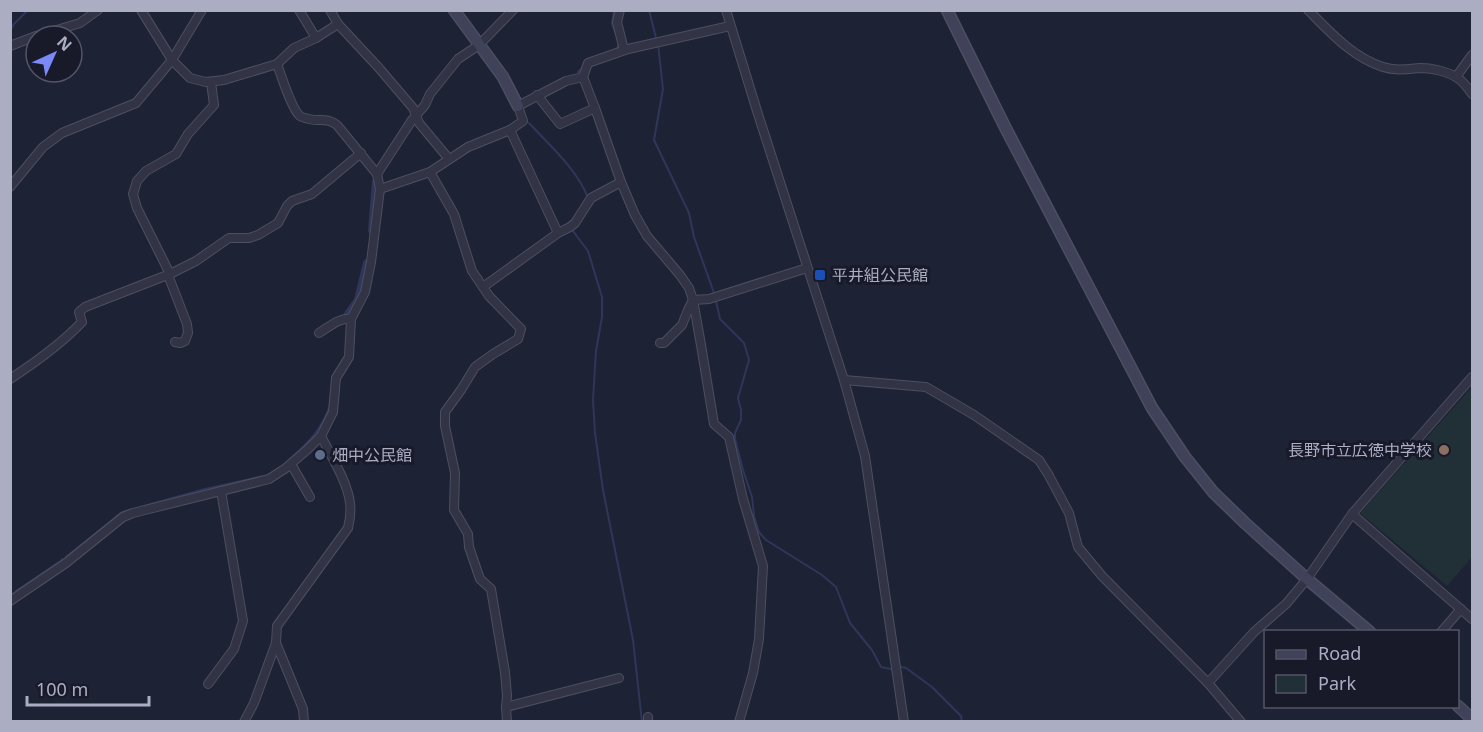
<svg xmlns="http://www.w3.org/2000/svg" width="1483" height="732" font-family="'Noto Sans','Noto Sans JP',sans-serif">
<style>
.green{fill:#212f37}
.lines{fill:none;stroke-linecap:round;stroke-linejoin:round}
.stream{stroke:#30365a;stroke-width:2}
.canal{stroke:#30365a;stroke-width:8}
.street-casing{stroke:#4c4f61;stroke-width:10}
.secondary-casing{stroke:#4c4f61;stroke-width:13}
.street{stroke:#323445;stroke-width:8}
.secondary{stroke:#404259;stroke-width:10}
.transit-dot{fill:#1a4fb4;stroke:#181a2a;stroke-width:2}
.education-dot{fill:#8d6e63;stroke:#181a2a;stroke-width:2}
.service-dot{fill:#5c6f8a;stroke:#181a2a;stroke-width:2}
.labels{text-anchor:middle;stroke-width:6;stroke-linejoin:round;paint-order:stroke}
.poi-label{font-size:16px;fill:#abaec3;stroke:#181a2a;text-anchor:start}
</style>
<rect width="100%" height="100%" fill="#1e2235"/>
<polygon class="green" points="1472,387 1472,557 1447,586 1360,513"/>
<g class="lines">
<g class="stream">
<polyline points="614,10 612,24 616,34"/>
<polyline points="649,10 656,38"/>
<polyline points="10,31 14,24 28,10"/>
<polyline points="658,44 663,89 654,140 689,213 694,237 714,293"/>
<polyline points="615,50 618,47 618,39"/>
<polyline points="578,72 584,66"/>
<polyline points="544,97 566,85"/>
<path d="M529 123C549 145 578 170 588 198"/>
<polyline points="573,227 573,231 588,251 602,297 602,317 596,351 593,400 595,433 603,490 633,640 642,722"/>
<polyline points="716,301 720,319 744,343 749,360 738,398 741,410 741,420 735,433 735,439 743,470 752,497 754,516 759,532 766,540 822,575 836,587 850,623 872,650 881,667 891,669"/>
<path d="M280 468C305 445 319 436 331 403"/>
<polyline points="66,557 122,512 205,489 268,475 273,472"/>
<polyline points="61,561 62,559"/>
<polyline points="16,591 59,562"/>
<polyline points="10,595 12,595"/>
<polyline points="901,667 906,668 932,687 961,716 962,722"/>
</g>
<g class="canal">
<polyline points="372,230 376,182"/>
<polyline points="348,314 358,300 367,263"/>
</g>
<defs>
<g id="street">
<polyline points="141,10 172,60 190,78 206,82 224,80 277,64 294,48 316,38 338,24"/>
<polyline points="299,10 316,38"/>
<polyline points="330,10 338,24 379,68 413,108 419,123 449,159"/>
<polyline points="620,10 617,22 624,50"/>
<polyline points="726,10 757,111 844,380 865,456 904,722"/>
<path d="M1308 10C1330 32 1352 57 1383 67 1395 71 1407 69 1420 68 1431 68 1446 71 1456 77 1463 81 1468 88 1472 94"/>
<polyline points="730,26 628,49 588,63 583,77 595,108 621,182 635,215 647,236 680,275 689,288 693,300 701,345 714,424 729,437 743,499 763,566 759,639 753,673 739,722"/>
<polyline points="37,36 80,23 98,10"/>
<polyline points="10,46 36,36"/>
<polyline points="1456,77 1472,55"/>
<polyline points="537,95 560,124 595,108"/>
<polyline points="510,130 558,233"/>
<polyline points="430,172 454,214 472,271 483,287"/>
<polyline points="377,174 412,120 425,105 430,94 458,59 479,45 513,10"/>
<polyline points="10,187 43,147 62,133 136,103 172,60 202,10"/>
<polyline points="380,189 430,172 468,147 510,130 523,121 518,106 566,81 583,77"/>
<polyline points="170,274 137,208 133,194 137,181 146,171 176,154 188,134 214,105 211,82"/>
<polyline points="168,275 187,324 188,333 185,341 180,343 175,342"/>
<polyline points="693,300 709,299 807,268"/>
<path d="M319 333C329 327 340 317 351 319"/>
<polyline points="660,343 664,343 682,325 688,310 693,300"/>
<path d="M10 379C36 362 61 344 82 322L79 312 85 307 170 274 196 261 229 238H249L258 235 278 223 287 206 292 201 312 194 361 153"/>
<polyline points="844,380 926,387 974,415 1039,460 1048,474 1069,513 1078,547 1102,576 1208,683 1241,722"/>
<polyline points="291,464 310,497"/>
<polyline points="1352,514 1472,619"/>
<path d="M10 601 66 563 123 517 133 513 269 479 286 468 308 449 321 436 333 412 336 378 349 357 351 319 365 292 371 262 380 189 377 174 337 125C326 117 321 122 309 119 309 119 301 117 300 116 292 110 281 75 277 64"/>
<polyline points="1441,632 1461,609"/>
<polyline points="1208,683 1254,632 1286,604 1307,579 1352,514 1472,377"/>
<polyline points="208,684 234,649 243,621 221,491"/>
<polyline points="506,707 507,696 505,672 491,589 480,579 469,547 468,534 454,510 455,473 445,426 445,412 461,390 475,367 493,354 518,339 521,329 489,296 483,287 558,233 570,227 575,223 591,198 621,182"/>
<polyline points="648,717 648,722"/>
<polyline points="244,722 254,703 276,643"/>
<path d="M304 722 303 709 276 643 277 626 348 528C350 520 351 511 350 503 348 483 330 454 321 436"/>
<polyline points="507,722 506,707 619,678"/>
</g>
<g id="secondary">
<polyline points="454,10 503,77 518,106"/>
<polyline points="947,10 1005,127 1152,408 1185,457 1213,492 1245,523 1307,579 1370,632"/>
<polyline points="1458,706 1472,719"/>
</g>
</defs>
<use href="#street" class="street-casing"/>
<use href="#secondary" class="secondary-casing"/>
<use href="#street" class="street"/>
<use href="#secondary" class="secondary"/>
</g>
<rect class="transit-dot" x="814" y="269" width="12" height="12" rx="3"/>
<circle class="education-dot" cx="1444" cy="450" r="6"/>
<circle class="service-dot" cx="320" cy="455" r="6"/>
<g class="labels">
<g class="poi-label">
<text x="832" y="281">平井組公民館</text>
<text x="1432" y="456" text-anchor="end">長野市立広徳中学校</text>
<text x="332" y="461">畑中公民館</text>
</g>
</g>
<rect width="1483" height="732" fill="none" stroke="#abaec3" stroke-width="24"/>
<rect x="1264" y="630" width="195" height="78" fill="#181a2a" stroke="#535567" stroke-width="1.5"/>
<rect x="1276" y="650" width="30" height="9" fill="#404259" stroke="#535567" stroke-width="1.5"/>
<text x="1318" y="660" font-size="18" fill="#abaec3">Road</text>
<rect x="1276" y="675" width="30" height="18" fill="#212f37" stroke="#535567" stroke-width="1.5"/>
<text x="1318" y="690" font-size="18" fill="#abaec3">Park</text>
<g transform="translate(54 54) rotate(45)"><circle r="28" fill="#181a2a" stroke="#535567" stroke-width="1.5"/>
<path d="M0-4.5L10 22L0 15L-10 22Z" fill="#7b88f8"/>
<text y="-9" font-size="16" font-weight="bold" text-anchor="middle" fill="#abaec3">N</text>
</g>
<path d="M27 696v9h122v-9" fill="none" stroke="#abaec3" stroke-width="3"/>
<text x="36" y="696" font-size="18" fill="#abaec3" stroke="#181a2a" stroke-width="4.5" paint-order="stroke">100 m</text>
</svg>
